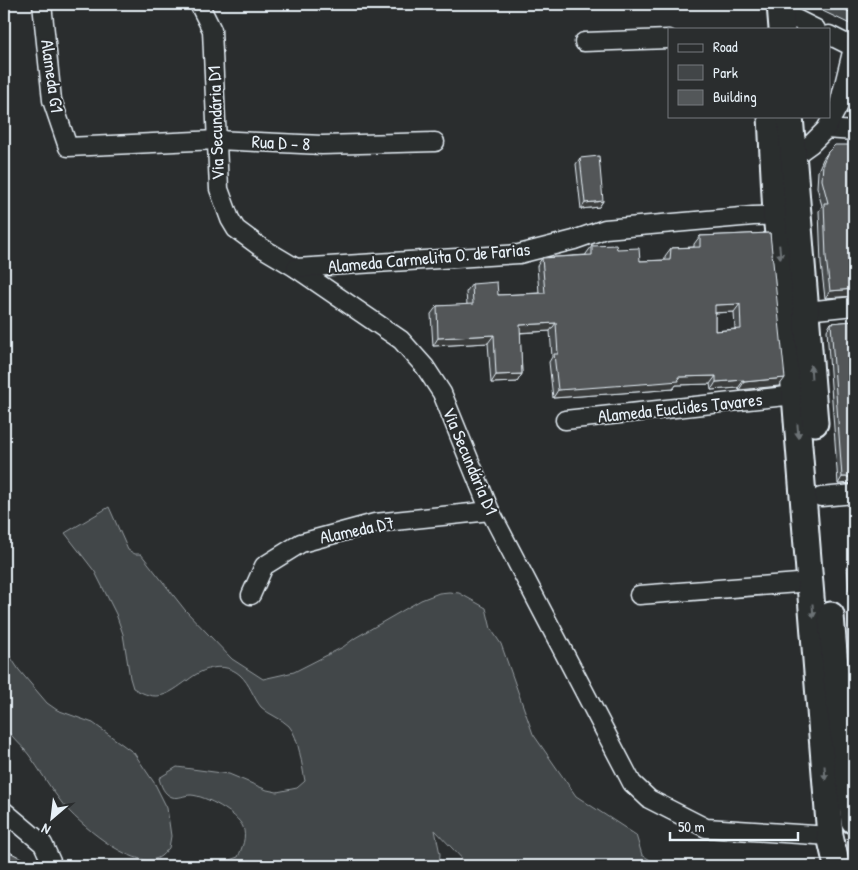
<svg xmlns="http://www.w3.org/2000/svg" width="858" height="870" font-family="'Patrick Hand',sans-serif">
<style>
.green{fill:#424648;stroke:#959ca0}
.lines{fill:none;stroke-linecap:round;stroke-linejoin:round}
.street-casing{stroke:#e8f1f8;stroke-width:21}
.secondary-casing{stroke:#e8f1f8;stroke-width:29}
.street{stroke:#2a2d2e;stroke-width:18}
.secondary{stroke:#2a2d2e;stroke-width:25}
.wall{fill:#474b4d;stroke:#e8f1f8;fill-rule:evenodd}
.shaded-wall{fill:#3a3d3e;stroke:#e8f1f8}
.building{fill:#535759;stroke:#e8f1f8;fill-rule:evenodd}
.oneway{fill:#6c7275}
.labels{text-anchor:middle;stroke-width:4;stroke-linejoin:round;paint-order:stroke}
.street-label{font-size:18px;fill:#e8f1f8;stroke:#2a2d2e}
</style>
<rect width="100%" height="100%" fill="#2a2d2e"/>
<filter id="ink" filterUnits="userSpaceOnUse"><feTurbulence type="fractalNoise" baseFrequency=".02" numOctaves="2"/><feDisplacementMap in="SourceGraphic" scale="10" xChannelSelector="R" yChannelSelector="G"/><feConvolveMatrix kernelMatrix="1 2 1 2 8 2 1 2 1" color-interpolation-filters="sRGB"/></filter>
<g filter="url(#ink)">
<g class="green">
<path d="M109 507 128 550 135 554H141L185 610 232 659 263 679 294 672 343 647 355 638 421 600 439 593 449 592 459 593 486 608 491 629 501 644 533 734 576 796 636 835 642 855 657 864 658 866H469L435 830 440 854 439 866H212L238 857C242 848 247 837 243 827 237 813 206 796 191 795 184 795 179 799 172 797 164 794 161 786 159 778L177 767 229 774 267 790 277 792 297 788 305 781C302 767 299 737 289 726 281 718 269 715 261 707 253 697 250 684 240 675 224 661 203 668 188 680 167 695 158 703 133 688L130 678 123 634 116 614 95 572 65 533Z"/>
<path d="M4 647 19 670 47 703 57 710 93 723 134 753 155 784 167 808 171 836 169 848C166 851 162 856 158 858 132 870 77 822 62 803 50 788 40 770 29 755 21 744 11 737 4 726Z"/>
</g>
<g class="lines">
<defs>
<g id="street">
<polyline points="42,4 52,100 68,147 217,140 322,145 435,142"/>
<polyline points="199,4 212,30 219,189 230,219 236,229 259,246 296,268 401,340 425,367 442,393 490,511 632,783 649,799 706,828 830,836"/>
<polyline points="780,11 816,29"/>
<polyline points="829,35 853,47"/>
<polyline points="584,42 669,39"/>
<polyline points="826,129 854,131"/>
<polyline points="786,162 811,144 826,129 839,105 854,44"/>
<polyline points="296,268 519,254 574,240 605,229 753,216 788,215"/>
<polyline points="806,311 854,306"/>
<polyline points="565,420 795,395"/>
<polyline points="821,497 854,494"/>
<polyline points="251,595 264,566 301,543 375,523 490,511"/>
<polyline points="639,595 811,582"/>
<polyline points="836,678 854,677"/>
<polyline points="4,811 43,844 53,866"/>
</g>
<g id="secondary">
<polyline points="780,4 782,29"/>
<polyline points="771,116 776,215 795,395 830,836 837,866"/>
<polyline points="790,116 815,423"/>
<polyline points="831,615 836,678 854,821"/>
</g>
</defs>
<use href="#street" class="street-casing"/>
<use href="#secondary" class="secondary-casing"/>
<use href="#street" class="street"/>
<use href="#secondary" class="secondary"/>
</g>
<g class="wall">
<polygon points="808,4 854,4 854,18 850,24"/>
<polygon points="854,91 854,117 846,114"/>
<polygon points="828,152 853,295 825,298 821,264 819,211 822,206 817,187 818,171 823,159"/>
<polygon points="580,158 603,201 599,207 581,209 576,164"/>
<path d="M770 233 779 386 739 390 738 388 711 390 710 384 676 385 673 389 649 391 553 398 549 362 552 357 550 331 520 333 522 374 517 382 491 383 488 343 433 346 431 314 437 306 467 305 466 292 472 284 498 295 539 293 537 266 542 258 586 255V254L592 246 617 249 640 261 665 260V256L671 248 694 247V244L700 236ZM734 312 735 329 715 331V313Z"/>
<polygon points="854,321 854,483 838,484 827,330 831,323"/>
<polygon points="854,511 854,591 849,591 847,566 851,561 849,518"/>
</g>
<g class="shaded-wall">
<polygon points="852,106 854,107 854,117 846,114"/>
<polygon points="603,201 599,207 581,209 585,203"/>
<polygon points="854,289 854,296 825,298 830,291"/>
<polygon points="740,304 734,312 709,313 715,305"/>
<polygon points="556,323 550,331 514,333 520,325"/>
<polygon points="494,335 488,343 433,346 438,338"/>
<polygon points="522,374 517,382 491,383 496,375"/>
<polygon points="716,376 710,384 676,385 673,389 649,391 553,398 558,390 678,377"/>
<polygon points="785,378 779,386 739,390 744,382"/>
<polygon points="744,380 738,388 711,390 716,382"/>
<polygon points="842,477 854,477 854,483 838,484"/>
<polygon points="854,584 854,591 849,591"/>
</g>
<g class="building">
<polygon points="833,4 854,4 854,14"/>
<polygon points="854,99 854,107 852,106"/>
<polygon points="835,145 854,145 854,289 830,291 826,257 824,203 828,203 822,180 823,163 828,152"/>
<polygon points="599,156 603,201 585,203 580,158"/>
<path d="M770 233 785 378 744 382V380L716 382V376L678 377 679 381 655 383 558 390 554 354H558L556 323 520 325 522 374 496 375 494 335 438 338 437 306 473 304 472 284 497 282 498 295 545 293 542 258 592 255V246L616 245 617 249 639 248 640 261 670 260 671 248 700 247V236ZM740 304 741 329 715 331V305Z"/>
<polygon points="854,321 854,477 842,477 831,323"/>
<polygon points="852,559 854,559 854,584"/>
<polygon points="4,849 36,866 4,866"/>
</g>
<defs><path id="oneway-solid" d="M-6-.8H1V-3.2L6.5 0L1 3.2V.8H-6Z" transform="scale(1.25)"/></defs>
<g class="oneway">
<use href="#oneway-solid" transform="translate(780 252) rotate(84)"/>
<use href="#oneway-solid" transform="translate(811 372) rotate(-94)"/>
<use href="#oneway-solid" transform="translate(798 431) rotate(85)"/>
<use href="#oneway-solid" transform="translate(813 611) rotate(86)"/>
<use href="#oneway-solid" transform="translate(825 773) rotate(86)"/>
</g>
</g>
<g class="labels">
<g class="street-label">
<text transform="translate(52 76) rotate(82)" y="6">Alameda G1</text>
<text transform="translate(216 123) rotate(-92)" y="6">Via Secundária D1</text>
<text transform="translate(281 143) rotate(3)" y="6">Rua D - 8</text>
<text transform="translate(429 258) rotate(-5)" y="6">Alameda Carmelita O. de Farias</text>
<text transform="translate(680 408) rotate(-6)" y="6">Alameda Euclides Tavares</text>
<text transform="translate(470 461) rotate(67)" y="6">Via Secundária D1</text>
<text transform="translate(357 530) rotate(-12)" y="6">Alameda D7</text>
</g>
</g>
<rect width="858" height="870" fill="none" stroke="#2a2d2e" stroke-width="20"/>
<rect x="10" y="10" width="838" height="850" fill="none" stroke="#e8f1f8" stroke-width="2" filter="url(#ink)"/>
<rect x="668" y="28" width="162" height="90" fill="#2a2d2e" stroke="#767b7f"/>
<rect x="678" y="44" width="25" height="8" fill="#2a2d2e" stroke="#767b7f"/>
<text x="713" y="52" font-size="15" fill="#e8f1f8">Road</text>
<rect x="678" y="65" width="25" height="15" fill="#424648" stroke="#767b7f"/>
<text x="713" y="78" font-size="15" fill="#e8f1f8">Park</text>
<rect x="678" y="90" width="25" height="15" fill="#535759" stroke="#767b7f"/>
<text x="713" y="102" font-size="15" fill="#e8f1f8">Building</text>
<g transform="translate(52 818) rotate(208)" stroke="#2a2d2e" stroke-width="4" paint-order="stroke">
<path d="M0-4L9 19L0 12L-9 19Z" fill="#e8f1f8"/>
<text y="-8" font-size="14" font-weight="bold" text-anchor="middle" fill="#e8f1f8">N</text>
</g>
<path d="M670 832v8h128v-8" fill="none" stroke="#e8f1f8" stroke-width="2.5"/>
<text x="678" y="832" font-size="15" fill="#e8f1f8" stroke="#2a2d2e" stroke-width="4" paint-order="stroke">50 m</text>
</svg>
